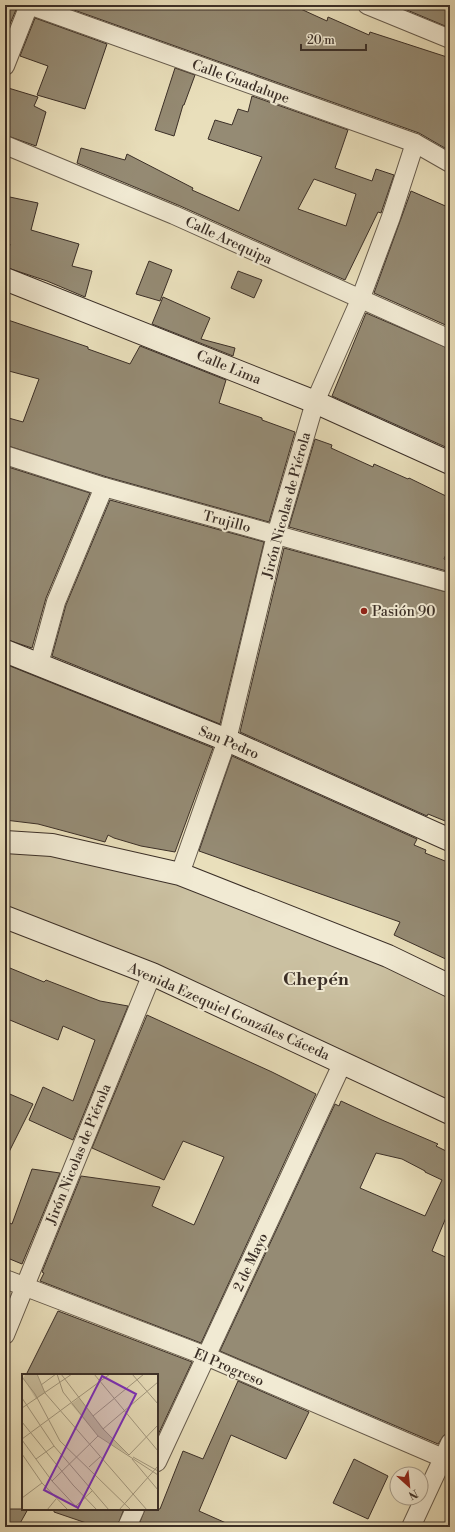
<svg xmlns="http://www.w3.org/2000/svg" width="455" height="1532" font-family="'Libre Bodoni',serif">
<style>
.green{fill:#cbc1a2;stroke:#837864}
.building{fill:#958b74;stroke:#3b2f27;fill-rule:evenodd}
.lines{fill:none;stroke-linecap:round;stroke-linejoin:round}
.street-casing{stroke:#665b4c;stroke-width:20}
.secondary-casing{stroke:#3b2f27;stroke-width:24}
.street{stroke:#f1ead3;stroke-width:18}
.secondary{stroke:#f1ead3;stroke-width:22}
.poi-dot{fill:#8f2418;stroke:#f1ead3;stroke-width:1.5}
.labels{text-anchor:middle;stroke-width:4;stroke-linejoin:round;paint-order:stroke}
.street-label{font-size:14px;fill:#3b2f27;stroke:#f1ead3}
.poi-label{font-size:14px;fill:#3b2f27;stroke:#f1ead3;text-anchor:start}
.district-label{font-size:18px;font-weight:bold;fill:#3b2f27;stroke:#f1ead3}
.inset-road{fill:none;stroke:#a39980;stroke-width:1}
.view{fill:#7b2cbf;fill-opacity:0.15;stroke:#7b2cbf;stroke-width:2}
.inset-edge{fill:none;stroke:#3b2f27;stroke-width:2}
</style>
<rect width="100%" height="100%" fill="#e9dfbb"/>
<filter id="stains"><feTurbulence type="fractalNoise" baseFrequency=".005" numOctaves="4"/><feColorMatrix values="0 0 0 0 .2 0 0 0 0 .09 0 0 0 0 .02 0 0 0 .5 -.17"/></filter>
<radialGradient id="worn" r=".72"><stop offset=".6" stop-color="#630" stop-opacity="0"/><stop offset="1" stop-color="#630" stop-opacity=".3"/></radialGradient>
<polygon class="green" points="5,842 180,874 450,986 450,1113 5,917"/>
<g class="building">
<polygon points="5,5 18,5 7,31 5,30"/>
<polygon points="60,5 292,5 327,21 328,17 369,35 370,32 450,58 450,151 419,133"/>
<polygon points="395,5 450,5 450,28"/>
<polygon points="35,18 107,44 85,109 37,95 48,66 20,56"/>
<polygon points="175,68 195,75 184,105 183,105 174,136 155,130"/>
<polygon points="5,87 38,97 34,106 46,112 36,146 5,135"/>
<path d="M252 96 348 130 335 168 372 181 376 169 394 175 381 213 378 212 345 280 178 205 77 163 81 148 125 160 127 154 193 188 192 190 239 211 262 157 208 139 215 120 232 125 238 109 248 112ZM314 179 356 194 346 226 298 209Z"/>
<polygon points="411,191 450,208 450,327 374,293"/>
<polygon points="5,196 38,203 31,230 79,244 72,266 92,271 85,297 47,281 5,267 10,244 5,243"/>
<polygon points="149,261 172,270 160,301 136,294"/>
<polygon points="238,271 262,280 254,298 231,288"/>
<polygon points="163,297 210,318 201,339 235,348 233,356 152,324"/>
<polygon points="366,313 450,349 450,449 332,396"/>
<polygon points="5,319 88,347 88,349 130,364 140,346 226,380 219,403 262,418 262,420 295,432 269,522 107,477 5,445 5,417 23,422 39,379 5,370"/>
<polygon points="315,439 332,445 331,448 373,467 374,464 408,479 409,478 450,498 450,545 444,559 450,562 450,572 289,527"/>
<polygon points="5,466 90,493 46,598 32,648 5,639"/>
<polygon points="110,500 264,542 220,724 52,656 66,605"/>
<polygon points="284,548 450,593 450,823 428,814 427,816 240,732"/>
<polygon points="5,664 213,748 175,852 141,846 114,838 108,835 105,842 38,824 5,820"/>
<polygon points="232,756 417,839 414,845 426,850 425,853 450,863 450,961 394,935 400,922 199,851"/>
<polygon points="5,966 44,982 46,980 100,1001 128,1006 73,1140 29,1120 43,1087 73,1101 95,1040 63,1026 58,1040 5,1018"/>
<polygon points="147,1015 272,1072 316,1094 201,1343 40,1281 44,1273 42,1272 81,1176 160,1187 152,1206 194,1225 224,1157 183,1141 164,1180 92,1148"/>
<polygon points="5,1092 33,1104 5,1160"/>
<path d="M341 1101 382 1120 438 1144 436 1146 450 1153V1208L432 1251 450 1259V1433L444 1435 438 1444 220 1351 335 1104 339 1106ZM376 1153 402 1159 425 1171V1172L442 1180 425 1216 360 1188Z"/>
<polygon points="32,1169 60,1173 22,1264 5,1257 5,1221 12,1224"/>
<polygon points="58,1311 192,1362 157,1437 157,1375 26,1375"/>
<polygon points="238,1381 309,1412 286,1459 231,1435 199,1511 235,1527 138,1527 145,1509 160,1509 183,1451 203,1459"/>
<polygon points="354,1459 388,1476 368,1519 333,1503"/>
<polygon points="5,1509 28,1509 18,1527 5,1527"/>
<polygon points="54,1509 124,1509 117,1527 98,1527 54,1512"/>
</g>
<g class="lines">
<defs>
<g id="street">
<polyline points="29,5 415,143 450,163"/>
<polyline points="367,5 450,39"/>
<polyline points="5,66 29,5"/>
<polyline points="5,145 174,215 450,339"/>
<polyline points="5,455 104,487 450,583"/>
<polyline points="39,664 56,602 104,487"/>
<polyline points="180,874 227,740 276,535 315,402 360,300 391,217 415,143"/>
<polyline points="5,1279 206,1356 450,1461"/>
<polyline points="5,1335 152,974"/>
<polyline points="157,1462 343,1062"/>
<polyline points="127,1527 135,1509"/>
<polyline points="411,1527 450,1443"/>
</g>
<g id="secondary">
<polyline points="5,279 315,402 450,463"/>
<polyline points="5,651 227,740 450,840"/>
<polyline points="5,842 52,845 180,874 388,956 450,986"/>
<polyline points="5,917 152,974 450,1113"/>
</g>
</defs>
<use href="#street" class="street-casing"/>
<use href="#secondary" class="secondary-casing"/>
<use href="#street" class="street"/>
<use href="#secondary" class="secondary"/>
</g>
<circle class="poi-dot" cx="364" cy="611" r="4"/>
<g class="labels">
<g class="street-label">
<text transform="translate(241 81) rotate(20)" y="5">Calle Guadalupe</text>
<text transform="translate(229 240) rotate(25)" y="5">Calle Arequipa</text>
<text transform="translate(229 367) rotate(22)" y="5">Calle Lima</text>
<text transform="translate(286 505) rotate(-75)" y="5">Jirón Nicolas de Piérola</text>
<text transform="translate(227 521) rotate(15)" y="5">Trujillo</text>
<text transform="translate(229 742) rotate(23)" y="5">San Pedro</text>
<text transform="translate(229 1011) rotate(24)" y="5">Avenida Ezequiel Gonzáles Cáceda</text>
<text transform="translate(78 1154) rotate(-68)" y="5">Jirón Nicolas de Piérola</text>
<text transform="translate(250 1262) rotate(-65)" y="5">2 de Mayo</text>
<text transform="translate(229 1367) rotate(23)" y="5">El Progreso</text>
</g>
<g class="poi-label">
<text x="372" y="616">Pasión 90</text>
</g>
<g class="district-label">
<text x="316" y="985">Chepén</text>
</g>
</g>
<g transform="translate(22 1374)">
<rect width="136" height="136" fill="#e9dfbb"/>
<path d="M4 0H15L23 19 14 25 1 4ZM57 24 82 55 107 81 76 62 49 30Z" fill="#cbc1a2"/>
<path class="inset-road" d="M15 0 23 19 125 136M35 0 41 18 76 62 136 101M39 0 81 55 107 81M72 0 136 77M110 0 136 30M0 3 13 20 38 67 109 136M19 11 34 0M0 24 32 72 87 136M0 34 50 0M71 42 122 0M0 48 51 111 75 136M81 55 136 8M0 65 88 0M0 66 30 107 57 136M0 80 20 109 46 136M107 81 136 51M111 83 136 97M14 85 32 72M110 85 136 116M67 93 78 83M30 107 76 62M0 124 20 109M54 132 70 117M25 136 34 125M97 136 136 92"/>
<path class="view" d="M80 2 114 20 56 134 22 116Z"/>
<rect width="136" height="136" class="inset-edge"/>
</g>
<rect width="455" height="1532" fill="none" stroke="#e9dfbb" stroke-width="20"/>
<rect x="6" y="6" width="443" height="1520" fill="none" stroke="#3b2f27" stroke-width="2"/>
<rect x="10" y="10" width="435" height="1512" fill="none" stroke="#3b2f27"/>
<g transform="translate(409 1486) rotate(153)"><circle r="19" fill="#f1ead3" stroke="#a89f8e"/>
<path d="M0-3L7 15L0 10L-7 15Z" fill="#8f2418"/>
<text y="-6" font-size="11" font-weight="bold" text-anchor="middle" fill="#3b2f27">N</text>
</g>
<path d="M301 44v6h65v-6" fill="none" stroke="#3b2f27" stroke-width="2"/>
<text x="307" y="44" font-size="12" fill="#3b2f27" stroke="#f1ead3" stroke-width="3" paint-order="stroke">20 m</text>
<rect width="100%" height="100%" filter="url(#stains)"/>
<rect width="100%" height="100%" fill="url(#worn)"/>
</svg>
